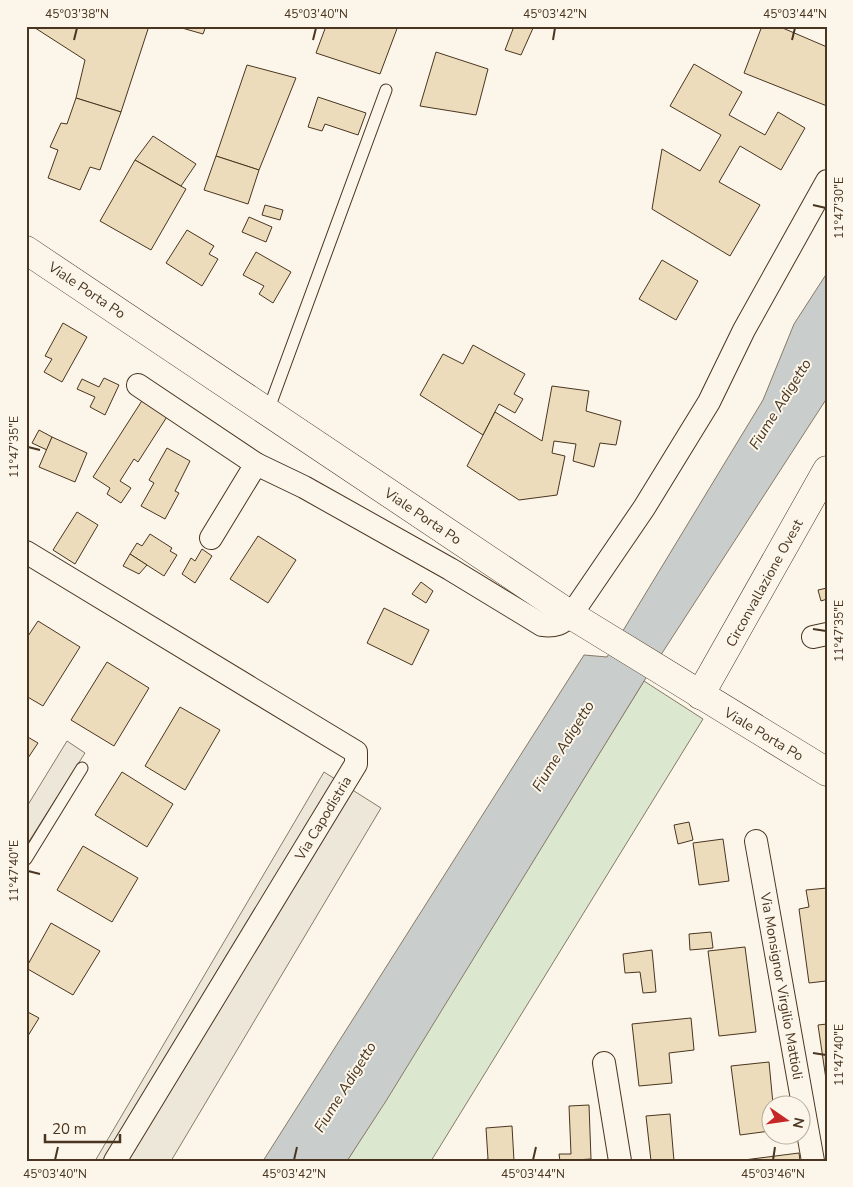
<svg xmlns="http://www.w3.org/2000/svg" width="853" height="1187" font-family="'Nunito Sans',sans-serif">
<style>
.green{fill:#dce7d0;stroke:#887966}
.parking{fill:#ede7d9;stroke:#887966}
.water{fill:#c9cecd;stroke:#887966}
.building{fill:#ecdcbc;stroke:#4a3520}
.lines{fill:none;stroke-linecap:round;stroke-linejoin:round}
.lane-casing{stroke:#4a3520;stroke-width:13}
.street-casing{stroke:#4a3520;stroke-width:24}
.secondary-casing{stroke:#4a3520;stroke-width:29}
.lane{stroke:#fbf6e9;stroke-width:11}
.street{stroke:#fbf6e9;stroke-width:22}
.secondary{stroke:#fbf6e9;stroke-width:28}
.ticks{fill:none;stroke:#4a3520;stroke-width:2}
.labels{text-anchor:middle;stroke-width:4;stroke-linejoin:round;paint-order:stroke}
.street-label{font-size:14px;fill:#4a3520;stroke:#fbf6e9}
.water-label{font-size:15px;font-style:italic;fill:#4a3520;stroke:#fbf6e9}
.neatline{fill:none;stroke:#4a3520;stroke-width:2}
.ticks-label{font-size:12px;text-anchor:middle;fill:#4a3520}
</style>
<rect width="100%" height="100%" fill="#fbf6e9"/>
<polygon class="green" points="644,681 703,719 431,1161 347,1161"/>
<g class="parking">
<polygon points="67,741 85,753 26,846 26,808"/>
<polygon points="324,772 381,808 171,1161 95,1161"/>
</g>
<polygon class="water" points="827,273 827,398 644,681 386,1101 347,1161 263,1161 584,655 607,657 763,400 794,324"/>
<g class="building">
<polygon points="32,26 149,26 121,112 76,98 85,60"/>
<polygon points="175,26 206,26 203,34"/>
<polygon points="326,26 398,26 380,74 316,53"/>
<polygon points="507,26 534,26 521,55 505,50 513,29"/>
<polygon points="762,26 778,26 827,47 827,106 744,73"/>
<polygon points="436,52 488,69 476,115 420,106"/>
<polygon points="694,64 742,92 729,115 765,135 778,112 805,128 781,170 740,146 719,182 760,205 730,256 652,209 662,149 700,171 721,135 670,106"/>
<polygon points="247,65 296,78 259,170 216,156"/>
<polygon points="318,97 366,113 358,135 325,124 322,131 308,127"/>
<polygon points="76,98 121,112 100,170 90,167 80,190 48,178 58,150 50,147 61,123 67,124"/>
<polygon points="153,136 196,164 181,186 135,160"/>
<polygon points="216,156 259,170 248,204 204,190"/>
<polygon points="135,160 186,189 151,250 100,221"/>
<polygon points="265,205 283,210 280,220 262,215"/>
<polygon points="249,217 272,227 266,242 242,232"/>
<polygon points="187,230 214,246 209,254 218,259 202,286 166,263"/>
<polygon points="256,252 291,272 273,303 259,294 264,286 243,275"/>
<polygon points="662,260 698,281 676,320 639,299"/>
<polygon points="63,323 87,337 62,382 44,372 52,359 45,356"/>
<polygon points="473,345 525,374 514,394 523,399 515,413 499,404 483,435 420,395 443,354 463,364"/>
<polygon points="104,378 119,385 105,415 90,407 95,397 77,389 82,379 99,387"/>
<polygon points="552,386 589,391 586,411 621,421 616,445 600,443 594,467 573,461 576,444 554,441 552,453 565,456 557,495 519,500 467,466 495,412 542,441"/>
<polygon points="145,396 170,412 138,462 134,459 120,481 131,488 121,503 107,494 110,488 93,477"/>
<polygon points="39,430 52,437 47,450 32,443"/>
<polygon points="52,437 87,453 75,482 39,467"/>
<polygon points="167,448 190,461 175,491 179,493 165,519 141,506 154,483 149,480"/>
<polygon points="77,512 98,525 75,564 53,550"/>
<polygon points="150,534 172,548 170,551 177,555 164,576 130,554 137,543 142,546"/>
<polygon points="258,536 296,560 268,603 230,579"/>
<polygon points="202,549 212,556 195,583 182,574 191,558 195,561"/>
<polygon points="130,554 147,565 139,574 123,566"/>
<polygon points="421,582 433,591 426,603 412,594"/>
<polygon points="827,588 827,599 821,601 818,590"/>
<polygon points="384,608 429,630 412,665 367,643"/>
<polygon points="38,621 80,647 43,706 26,696 26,639"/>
<polygon points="107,662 149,688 114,746 71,720"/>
<polygon points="180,707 220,730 185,790 145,766"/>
<polygon points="26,736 38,743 26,761"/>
<polygon points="122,772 173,804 147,847 95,815"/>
<polygon points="689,822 693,840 678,844 674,825"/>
<polygon points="723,839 729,881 699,885 693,843"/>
<polygon points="83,846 138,878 112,922 57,890"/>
<polygon points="827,888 827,989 826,981 809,983 799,909 809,907 806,890"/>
<polygon points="51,923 100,951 73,995 26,968"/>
<polygon points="711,932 713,948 690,950 689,934"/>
<polygon points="745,947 756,1032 719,1036 708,951"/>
<polygon points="652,950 656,992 643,993 640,972 625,973 623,954"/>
<polygon points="26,1011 39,1018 26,1039"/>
<polygon points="691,1018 694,1050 669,1053 672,1083 639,1086 632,1024"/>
<polygon points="827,1024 827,1086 818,1025"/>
<polygon points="769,1062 773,1104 770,1104 770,1131 740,1135 731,1066"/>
<polygon points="589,1105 591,1159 560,1161 559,1154 571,1154 569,1106"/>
<polygon points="670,1114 674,1161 651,1161 646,1116"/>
<polygon points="512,1126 514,1161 481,1161 488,1159 486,1128"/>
<polygon points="799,1153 800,1161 744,1161 744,1160"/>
</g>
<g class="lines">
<defs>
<g id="lane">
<polyline points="268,411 386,90"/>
<polyline points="26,859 82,768"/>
</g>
<g id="street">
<path d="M138 385 256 464 304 487 450 569 542 625C554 627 562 624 571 615L644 508 709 402 744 330 827 181"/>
<polyline points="211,538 256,464"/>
<polyline points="26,552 356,752 356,764 115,1161"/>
<polyline points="813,637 827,634"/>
<polyline points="756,841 813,1161"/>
<polyline points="604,1063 620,1161"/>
</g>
<g id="secondary">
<polyline points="26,250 571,615 827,772"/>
<polyline points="700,695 827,470"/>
</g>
</defs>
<use href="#lane" class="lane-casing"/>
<use href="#street" class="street-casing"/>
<use href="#secondary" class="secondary-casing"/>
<use href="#lane" class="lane"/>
<use href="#street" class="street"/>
<use href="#secondary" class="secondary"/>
</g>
<path class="ticks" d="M74 40 77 28M313 40 316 28M553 40 555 28M792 40 795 28M813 205 826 208M28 447 40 450M813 629 826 631M28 871 40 874M813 1053 826 1055M55 1160 58 1147M294 1160 297 1147M533 1160 536 1147M773 1160 775 1147"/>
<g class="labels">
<g class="street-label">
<text transform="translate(87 290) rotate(34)" y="5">Viale Porta Po</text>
<text transform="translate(423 516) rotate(34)" y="5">Viale Porta Po</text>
<text transform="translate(764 583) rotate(-61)" y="5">Circonvallazione Ovest</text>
<text transform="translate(764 734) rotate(31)" y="5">Viale Porta Po</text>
<text transform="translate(323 818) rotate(-59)" y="5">Via Capodistria</text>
<text transform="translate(782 986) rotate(80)" y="5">Via Monsignor Virgilio Mattioli</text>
</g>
<g class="water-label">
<text transform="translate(780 404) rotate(-58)" y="5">Fiume Adigetto</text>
<text transform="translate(563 746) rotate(-58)" y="5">Fiume Adigetto</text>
<text transform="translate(345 1087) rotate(-58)" y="5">Fiume Adigetto</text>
</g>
</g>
<rect width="853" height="1187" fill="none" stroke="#fbf6e9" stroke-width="55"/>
<g transform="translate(786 1120) rotate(103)"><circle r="24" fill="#fbf6e9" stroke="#b4a999"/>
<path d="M0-4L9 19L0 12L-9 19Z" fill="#c62828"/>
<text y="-8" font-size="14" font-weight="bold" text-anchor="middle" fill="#4a3520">N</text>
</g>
<path d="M45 1134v8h75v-8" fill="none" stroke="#4a3520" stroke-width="2.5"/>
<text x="52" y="1134" font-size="15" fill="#4a3520" stroke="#fbf6e9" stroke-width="4" paint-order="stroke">20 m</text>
<rect x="28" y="28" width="798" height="1132" class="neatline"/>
<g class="ticks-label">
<text x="77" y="18">45°03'38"N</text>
<text x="316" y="18">45°03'40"N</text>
<text x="555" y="18">45°03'42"N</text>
<text x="795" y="18">45°03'44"N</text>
<text transform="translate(839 208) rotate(-90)" y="4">11°47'30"E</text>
<text transform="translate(14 447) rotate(-90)" y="4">11°47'35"E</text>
<text transform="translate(839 631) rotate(-90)" y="4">11°47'35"E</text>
<text transform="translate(14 871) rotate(-90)" y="4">11°47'40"E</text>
<text transform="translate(839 1055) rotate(-90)" y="4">11°47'40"E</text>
<text x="55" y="1178">45°03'40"N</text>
<text x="294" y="1178">45°03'42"N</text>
<text x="533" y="1178">45°03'44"N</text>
<text x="773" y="1178">45°03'46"N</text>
</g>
</svg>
